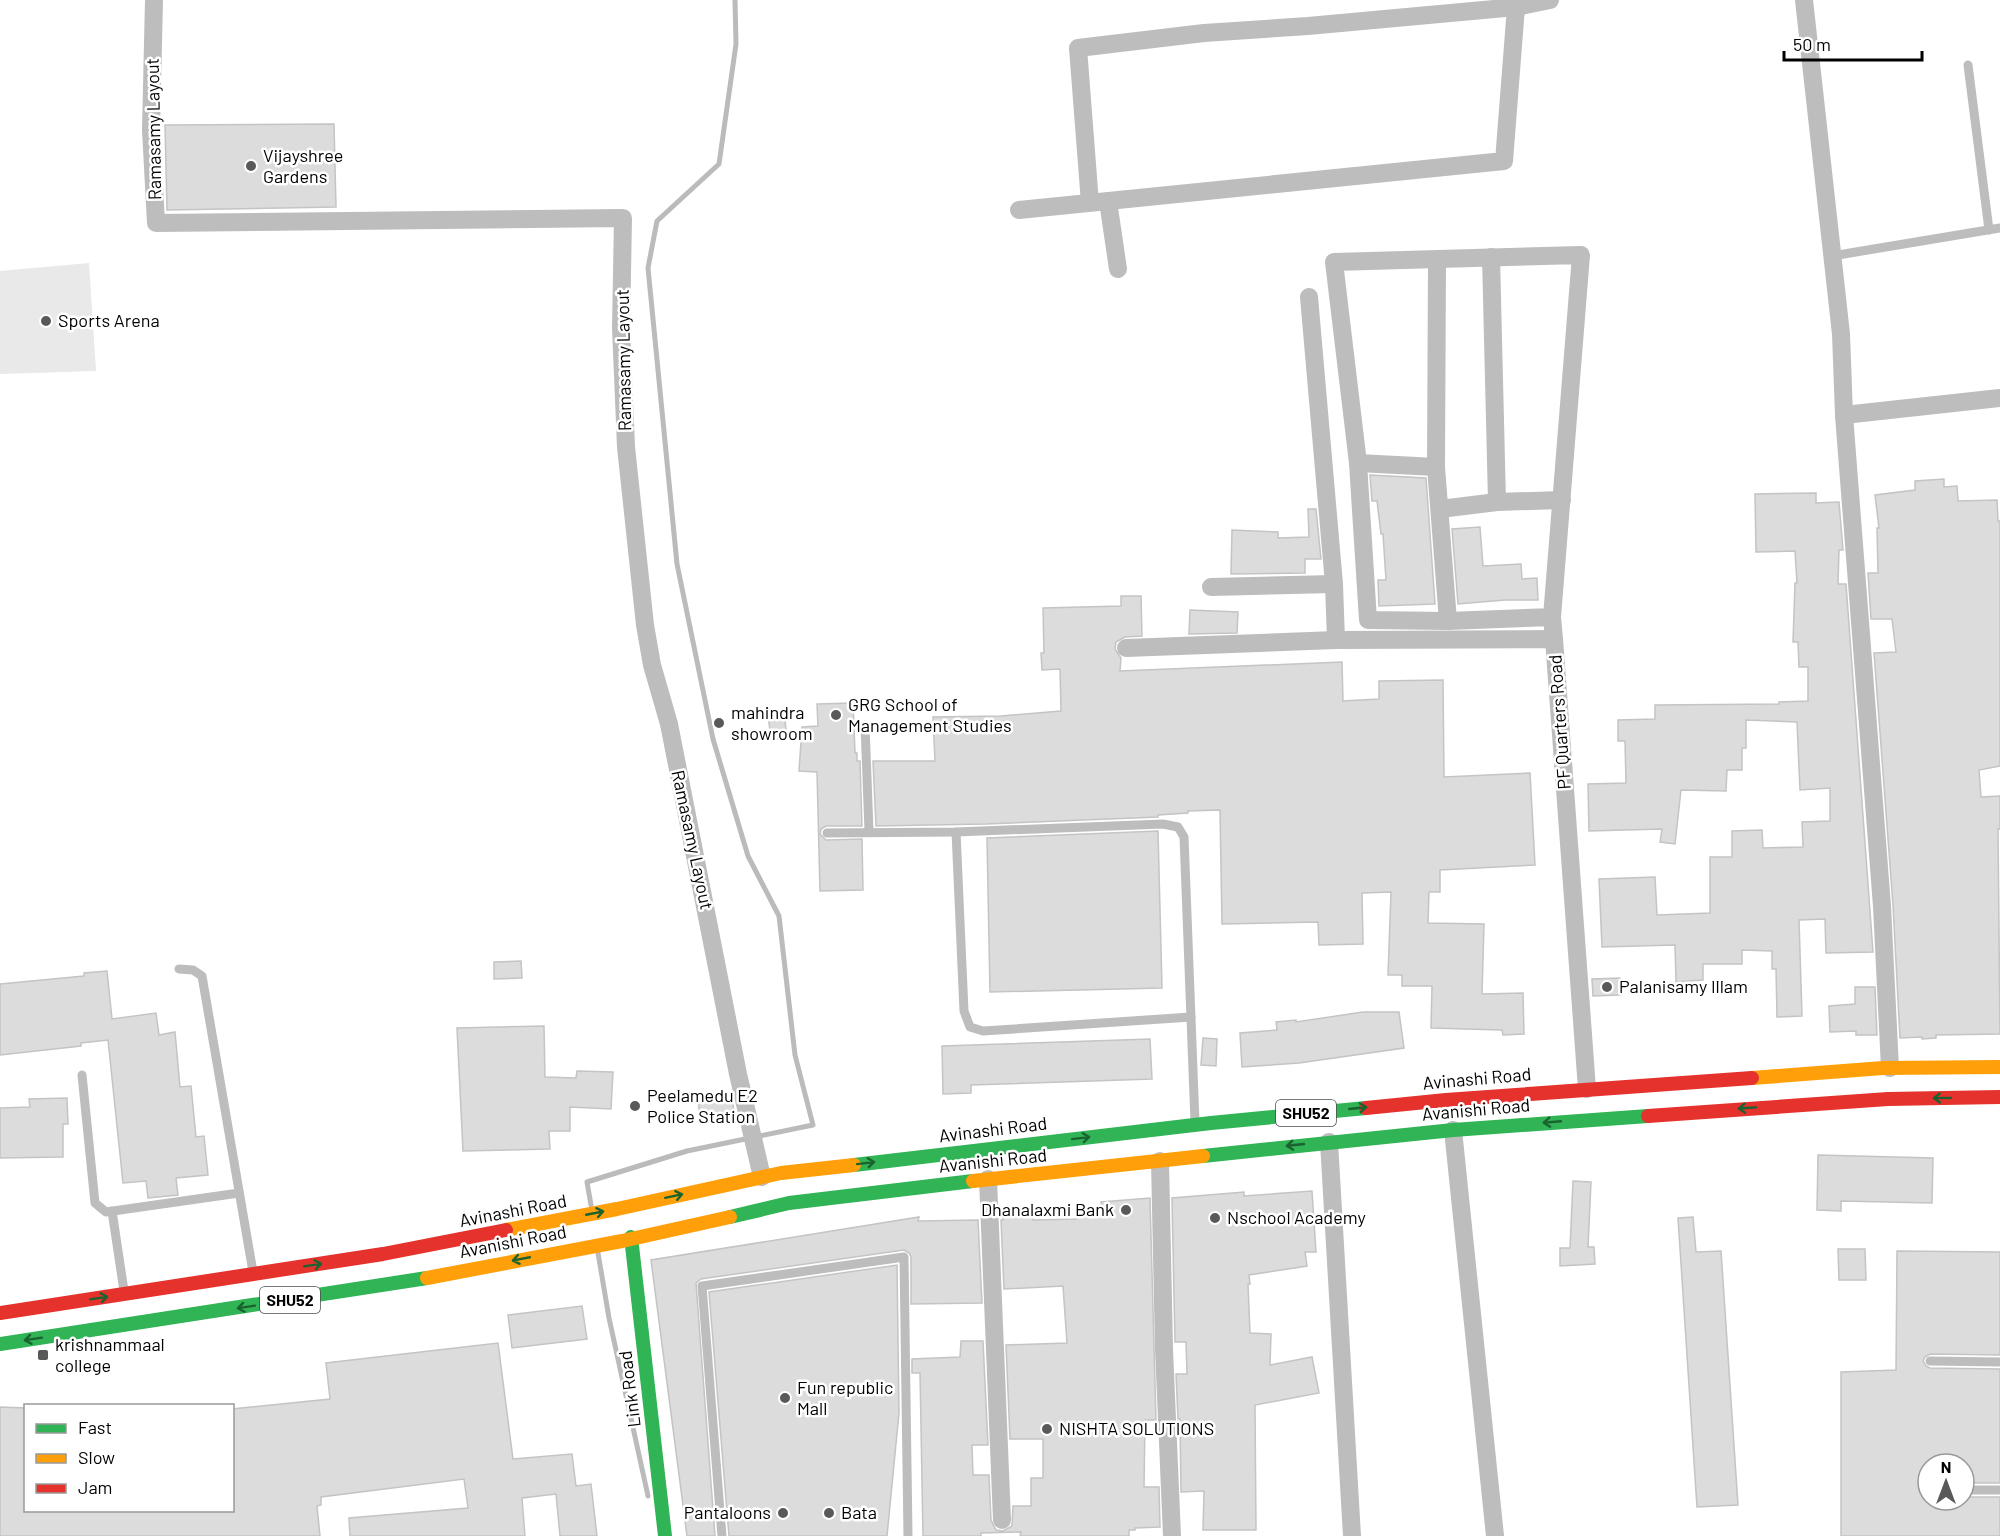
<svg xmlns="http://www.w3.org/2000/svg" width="2000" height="1536" font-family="Barlow,sans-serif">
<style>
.green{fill:#e9e9e9}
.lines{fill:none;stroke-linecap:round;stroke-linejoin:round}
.stream{stroke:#bbb;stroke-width:5}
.building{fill:#dcdcdc;stroke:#c4c4c4;stroke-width:1.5}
.lane{stroke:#bdbdbd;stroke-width:9}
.street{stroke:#bdbdbd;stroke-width:18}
.fast{stroke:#30b455;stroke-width:14}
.slow{stroke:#ff9f0a;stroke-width:14}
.jam{stroke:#e5322d;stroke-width:14}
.oneway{stroke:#1a632f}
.poi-dot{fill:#595959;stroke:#fff;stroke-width:2}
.labels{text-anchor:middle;stroke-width:5;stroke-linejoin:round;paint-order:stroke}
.shield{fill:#fff;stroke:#4c4c4c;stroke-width:1.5}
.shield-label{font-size:16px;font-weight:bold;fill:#000}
.street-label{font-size:18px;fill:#000;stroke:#fff}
.poi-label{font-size:18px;fill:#000;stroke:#fff;text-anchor:start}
</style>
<rect width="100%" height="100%" fill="#fff"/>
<polygon class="green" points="89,263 96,371 0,374 0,271"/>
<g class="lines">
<g class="stream">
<polyline points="591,1205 587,1182 687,1151 813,1125 795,1055 779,916 748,856 713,739 677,564 648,268 657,221 719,164 736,44 735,0"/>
<polyline points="598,1253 609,1318 648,1496"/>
</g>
</g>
<g class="building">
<polygon points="334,124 336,207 167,210 165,125"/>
<polygon points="1370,475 1426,478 1435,604 1379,606 1378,580 1386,580 1383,534 1381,534 1377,501 1372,501"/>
<polygon points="1944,479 1944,487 1957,486 1958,501 1997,500 1998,521 2000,521 2000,766 1979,770 1981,797 2000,796 2000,829 1998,829 2000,1034 1936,1035 1936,1038 1922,1039 1922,1037 1900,1038 1893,905 1874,653 1896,652 1892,619 1871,619 1868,573 1878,573 1877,528 1879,528 1875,495 1915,490 1915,481"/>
<polygon points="1816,493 1816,503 1839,502 1843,550 1839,550 1838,584 1846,584 1873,952 1826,953 1825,919 1799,920 1802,1016 1777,1017 1776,969 1772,969 1772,951 1742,950 1742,964 1703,964 1703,980 1676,982 1675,945 1602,947 1599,879 1655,877 1657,915 1710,913 1710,857 1732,857 1732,831 1762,830 1763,848 1803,847 1802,822 1830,821 1830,788 1800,790 1797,722 1746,720 1746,748 1742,748 1742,770 1727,770 1726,791 1681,790 1675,844 1660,842 1662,829 1589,831 1588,784 1626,783 1625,741 1618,741 1618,720 1655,719 1655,705 1779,704 1779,702 1808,701 1808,667 1799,667 1798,642 1793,642 1795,583 1797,583 1795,551 1756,552 1755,494"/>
<polygon points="1308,509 1316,509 1321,559 1305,559 1305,573 1231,574 1232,530 1278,532 1278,538 1309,537"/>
<polygon points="1480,527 1483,566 1521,564 1522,579 1537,578 1538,600 1505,600 1458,604 1452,529"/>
<polygon points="1121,596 1141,596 1142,636 1125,637 1116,642 1115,649 1121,658 1120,671 1342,662 1343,701 1379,699 1379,681 1443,680 1444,777 1530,773 1535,865 1440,870 1440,892 1429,892 1428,923 1484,924 1482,994 1523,993 1524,1034 1503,1035 1502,1030 1431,1028 1432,986 1402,986 1402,975 1388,975 1391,892 1362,893 1363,944 1319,945 1318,922 1222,924 1220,810 1188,811 1188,813 1158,815 1158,817 986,824 876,826 873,761 935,761 933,717 1001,716 1061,711 1060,669 1042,670 1041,653 1044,653 1043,608 1121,606"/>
<polygon points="1190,610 1238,612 1237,633 1189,634"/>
<polygon points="853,703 855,753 857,753 857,761 860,761 862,826 826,826 821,829 820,834 826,840 862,839 863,890 820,891 817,772 799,771 802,727 818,726 817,704"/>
<polygon points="784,712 787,738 771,740 768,714"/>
<polygon points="1158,831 1162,988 990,992 987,838"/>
<polygon points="521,961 522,978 494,979 494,962"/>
<polygon points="107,971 112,1019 156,1013 159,1035 175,1032 180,1087 191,1086 196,1137 204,1136 208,1175 176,1178 178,1195 148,1198 146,1181 123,1183 108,1040 81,1043 81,1046 0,1055 0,984 84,976 84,973"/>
<polygon points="1620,978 1621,995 1593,996 1592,979"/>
<polygon points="1855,987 1875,987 1877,1035 1856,1035 1856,1031 1830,1032 1829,1006 1855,1004"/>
<polygon points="1363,1012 1399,1012 1404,1048 1299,1063 1242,1067 1240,1033 1277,1030 1276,1022 1296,1020 1296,1022"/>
<polygon points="544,1026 545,1077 576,1078 577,1071 613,1072 611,1109 570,1107 570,1131 549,1131 550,1149 463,1151 457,1028"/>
<polygon points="1203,1038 1217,1039 1216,1066 1201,1065"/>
<polygon points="1150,1039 1152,1079 971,1085 971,1093 943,1094 942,1046"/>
<polygon points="731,1092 735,1119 700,1123 698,1096"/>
<polygon points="67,1098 68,1124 63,1124 63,1157 0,1158 0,1108 30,1107 29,1099"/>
<polygon points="1818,1155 1933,1158 1932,1203 1841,1201 1841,1211 1817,1210"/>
<polygon points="1573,1181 1591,1182 1588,1247 1594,1247 1595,1264 1560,1266 1560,1248 1570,1248"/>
<polygon points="1312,1191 1316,1252 1305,1252 1307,1266 1249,1275 1250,1284 1248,1284 1250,1333 1271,1334 1270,1365 1312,1357 1319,1393 1255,1405 1256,1530 1203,1530 1204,1491 1181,1492 1180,1419 1178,1419 1176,1374 1187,1374 1186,1342 1175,1342 1172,1198 1244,1192 1244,1196"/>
<polygon points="1150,1198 1156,1420 1145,1420 1144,1487 1159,1487 1160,1527 1135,1528 1135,1530 1129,1530 1129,1536 1020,1536 1021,1532 981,1533 981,1536 923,1536 920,1373 912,1373 912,1359 960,1357 961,1341 983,1341 988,1445 972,1445 973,1475 989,1475 991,1520 996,1530 1003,1531 1012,1526 1013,1506 1031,1506 1031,1478 1043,1478 1043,1439 1010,1439 1006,1345 1067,1343 1063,1286 1004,1289 1001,1220 1003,1220 1003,1217 1033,1216 1033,1220 1076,1219 1076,1215 1102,1214 1101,1202"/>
<polygon points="919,1217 918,1221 978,1220 982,1303 911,1304 911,1257 909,1253 904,1250 701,1279 696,1283 715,1536 687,1536 651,1260"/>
<polygon points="1693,1217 1696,1252 1721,1251 1738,1505 1697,1507 1678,1218"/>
<polygon points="1838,1249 1865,1249 1866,1280 1839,1280"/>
<polygon points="1897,1251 2000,1252 2000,1355 1930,1354 1925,1357 1923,1361 1926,1366 1930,1368 2000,1369 2000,1483 1964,1483 1964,1464 1928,1464 1928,1500 1964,1500 1964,1497 2000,1497 2000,1536 1841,1536 1841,1372 1896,1370"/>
<polygon points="897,1265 899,1413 887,1536 729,1536 709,1292"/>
<polygon points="582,1306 587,1339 512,1348 508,1315"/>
<polygon points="498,1343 513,1459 572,1454 576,1486 591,1484 597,1536 560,1536 556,1494 522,1498 525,1536 350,1536 349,1518 468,1508 464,1479 321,1497 321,1505 317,1506 320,1536 0,1536 0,1407 26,1408 26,1510 232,1510 232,1409 330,1399 326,1363"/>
</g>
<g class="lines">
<g class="lane">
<polyline points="1968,65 1989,230"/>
<polyline points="1832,256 2000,228"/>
<polyline points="865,725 869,831"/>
<polyline points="956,832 964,1011 970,1027 983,1031 1191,1017"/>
<polyline points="827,833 956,832 1163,824 1178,827 1184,837 1195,1122"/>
<polyline points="179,969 193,970 202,976 253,1272"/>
<polyline points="82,1075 95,1203 106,1212 239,1193"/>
<polyline points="112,1211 124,1291"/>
<polyline points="1930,1361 2000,1362"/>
<polyline points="1964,1490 2000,1490"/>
<polyline points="722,1536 702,1286 904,1257 908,1536"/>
</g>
<g class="street">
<polyline points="154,0 151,130 156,223 623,218 621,328 626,447 645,625 652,665 669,724 738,1074 762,1177"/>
<polyline points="1516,0 1516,7 1550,0"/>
<polyline points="1804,0 1841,334 1844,415 1882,906 1890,1068"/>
<polyline points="1108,201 1118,269"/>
<polyline points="1019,210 1504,161 1516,7 1308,26 1204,33 1078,48 1090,203"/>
<polyline points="1491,257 1497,502"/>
<polyline points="1437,259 1436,467 1448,621"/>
<polyline points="1309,297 1334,584 1336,640"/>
<polyline points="1844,415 2000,398"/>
<polyline points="1358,463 1436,467"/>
<polyline points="1440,509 1497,502 1562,500"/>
<polyline points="1211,587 1334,584"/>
<polyline points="1552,617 1448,621 1368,620 1358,463 1334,262 1581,255 1552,617 1554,639"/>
<polyline points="1126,648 1336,640 1554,639 1587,1089"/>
<polyline points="1453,1130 1495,1536"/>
<polyline points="1329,1142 1352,1536"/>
<polyline points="1160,1161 1164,1349 1172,1536"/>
<polyline points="988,1179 1002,1520"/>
</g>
<g class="fast">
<polyline points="1203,1156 1453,1130 1648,1116"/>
<polyline points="854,1165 1211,1123 1366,1108"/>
<polyline points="730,1217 789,1203 973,1181"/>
<polyline points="631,1237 665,1536"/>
<polyline points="0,1344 427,1278"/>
</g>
<g class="slow">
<polyline points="1752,1078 1883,1068 2000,1067"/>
<polyline points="973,1181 1203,1156"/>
<polyline points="506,1230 617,1209 781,1173 854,1165"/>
<polyline points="427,1278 622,1241 730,1217"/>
</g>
<g class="jam">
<polyline points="1366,1108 1446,1100 1752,1078"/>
<polyline points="1648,1116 1888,1099 2000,1097"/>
<polyline points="0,1313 383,1254 506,1230"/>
</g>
</g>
<defs><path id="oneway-shaft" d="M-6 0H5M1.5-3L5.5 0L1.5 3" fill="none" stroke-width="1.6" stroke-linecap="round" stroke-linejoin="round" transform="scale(1.5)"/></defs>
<g class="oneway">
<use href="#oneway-shaft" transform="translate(1942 1098) rotate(179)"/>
<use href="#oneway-shaft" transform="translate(1358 1108) rotate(-6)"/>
<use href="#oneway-shaft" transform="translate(1747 1108) rotate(176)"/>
<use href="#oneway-shaft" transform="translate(1552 1122) rotate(175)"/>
<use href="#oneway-shaft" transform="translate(1081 1138) rotate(-7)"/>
<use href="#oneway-shaft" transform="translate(1295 1145) rotate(174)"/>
<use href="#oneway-shaft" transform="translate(866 1163) rotate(-7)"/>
<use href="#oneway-shaft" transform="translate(674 1196) rotate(-12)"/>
<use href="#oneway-shaft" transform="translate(595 1213) rotate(-11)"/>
<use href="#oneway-shaft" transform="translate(521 1259) rotate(169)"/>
<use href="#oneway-shaft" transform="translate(313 1265) rotate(-9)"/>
<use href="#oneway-shaft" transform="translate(99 1298) rotate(-9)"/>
<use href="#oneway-shaft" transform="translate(246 1307) rotate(171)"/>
<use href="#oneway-shaft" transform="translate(33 1339) rotate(171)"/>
</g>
<g class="poi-dot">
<circle cx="251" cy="166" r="6"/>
<circle cx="46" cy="321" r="6"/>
<circle cx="836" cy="715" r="6"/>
<circle cx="719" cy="723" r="6"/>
<circle cx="1607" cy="987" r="6"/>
<circle cx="635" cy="1106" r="6"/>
<circle cx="1126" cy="1210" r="6"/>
<circle cx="1215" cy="1218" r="6"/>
<rect x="37" y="1349" width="12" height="12" rx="3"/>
<circle cx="785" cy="1398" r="6"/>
<circle cx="1047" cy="1429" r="6"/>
<circle cx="783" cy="1513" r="6"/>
<circle cx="829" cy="1513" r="6"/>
</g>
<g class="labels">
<g class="shield">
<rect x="1276" y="1100" width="60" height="26" rx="4.5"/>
<rect x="260" y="1287" width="60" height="26" rx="4.5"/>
</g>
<g class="shield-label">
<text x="1306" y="1119">SHU52</text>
<text x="290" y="1306">SHU52</text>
</g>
<g class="street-label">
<text transform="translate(154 129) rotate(-91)" y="6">Ramasamy Layout</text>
<text transform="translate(624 360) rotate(-91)" y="6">Ramasamy Layout</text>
<text transform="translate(1560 722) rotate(-94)" y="6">PF Quarters Road</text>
<text transform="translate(692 840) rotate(78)" y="6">Ramasamy Layout</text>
<text transform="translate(1477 1079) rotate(-5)" y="6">Avinashi Road</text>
<text transform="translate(1476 1110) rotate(-5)" y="6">Avanishi Road</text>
<text transform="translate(993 1130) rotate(-7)" y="6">Avinashi Road</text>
<text transform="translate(993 1161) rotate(-6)" y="6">Avanishi Road</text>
<text transform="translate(513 1211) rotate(-11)" y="6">Avinashi Road</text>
<text transform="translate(513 1242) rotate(-11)" y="6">Avanishi Road</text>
<text transform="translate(630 1389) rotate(-97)" y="6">Link Road</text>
</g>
<g class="poi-label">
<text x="263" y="162">Vijayshree<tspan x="263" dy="21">Gardens</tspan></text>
<text x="58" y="327">Sports Arena</text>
<text x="848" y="711">GRG School of<tspan x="848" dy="21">Management Studies</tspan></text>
<text x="731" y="719">mahindra<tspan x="731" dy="21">showroom</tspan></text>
<text x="1619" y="993">Palanisamy Illam</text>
<text x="647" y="1102">Peelamedu E2<tspan x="647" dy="21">Police Station</tspan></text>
<text x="1114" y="1216" text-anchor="end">Dhanalaxmi Bank</text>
<text x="1227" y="1224">Nschool Academy</text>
<text x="55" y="1351">krishnammaal<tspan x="55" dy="21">college</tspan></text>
<text x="797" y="1394">Fun republic<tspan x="797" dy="21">Mall</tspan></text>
<text x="1059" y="1435">NISHTA SOLUTIONS</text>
<text x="771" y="1519" text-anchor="end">Pantaloons</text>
<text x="841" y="1519">Bata</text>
</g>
</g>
<rect x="24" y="1404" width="210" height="108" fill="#ffffff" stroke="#999999" stroke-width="1.5"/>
<rect x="36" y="1424" width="30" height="9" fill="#30b455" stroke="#999999" stroke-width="1.5"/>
<text x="78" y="1434" font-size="18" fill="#000000">Fast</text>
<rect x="36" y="1454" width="30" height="9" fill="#ff9f0a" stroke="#999999" stroke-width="1.5"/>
<text x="78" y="1464" font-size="18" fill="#000000">Slow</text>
<rect x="36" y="1484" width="30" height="9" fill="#e5322d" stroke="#999999" stroke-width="1.5"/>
<text x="78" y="1494" font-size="18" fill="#000000">Jam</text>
<g transform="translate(1946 1482)"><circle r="28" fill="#ffffff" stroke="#999999" stroke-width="1.5"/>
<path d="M0-4.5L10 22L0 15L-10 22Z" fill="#595959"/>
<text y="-9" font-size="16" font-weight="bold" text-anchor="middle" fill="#000000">N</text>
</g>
<path d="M1784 51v9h138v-9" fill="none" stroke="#000000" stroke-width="3"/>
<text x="1793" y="51" font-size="18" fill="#000000" stroke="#ffffff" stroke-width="4.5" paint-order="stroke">50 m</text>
</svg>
